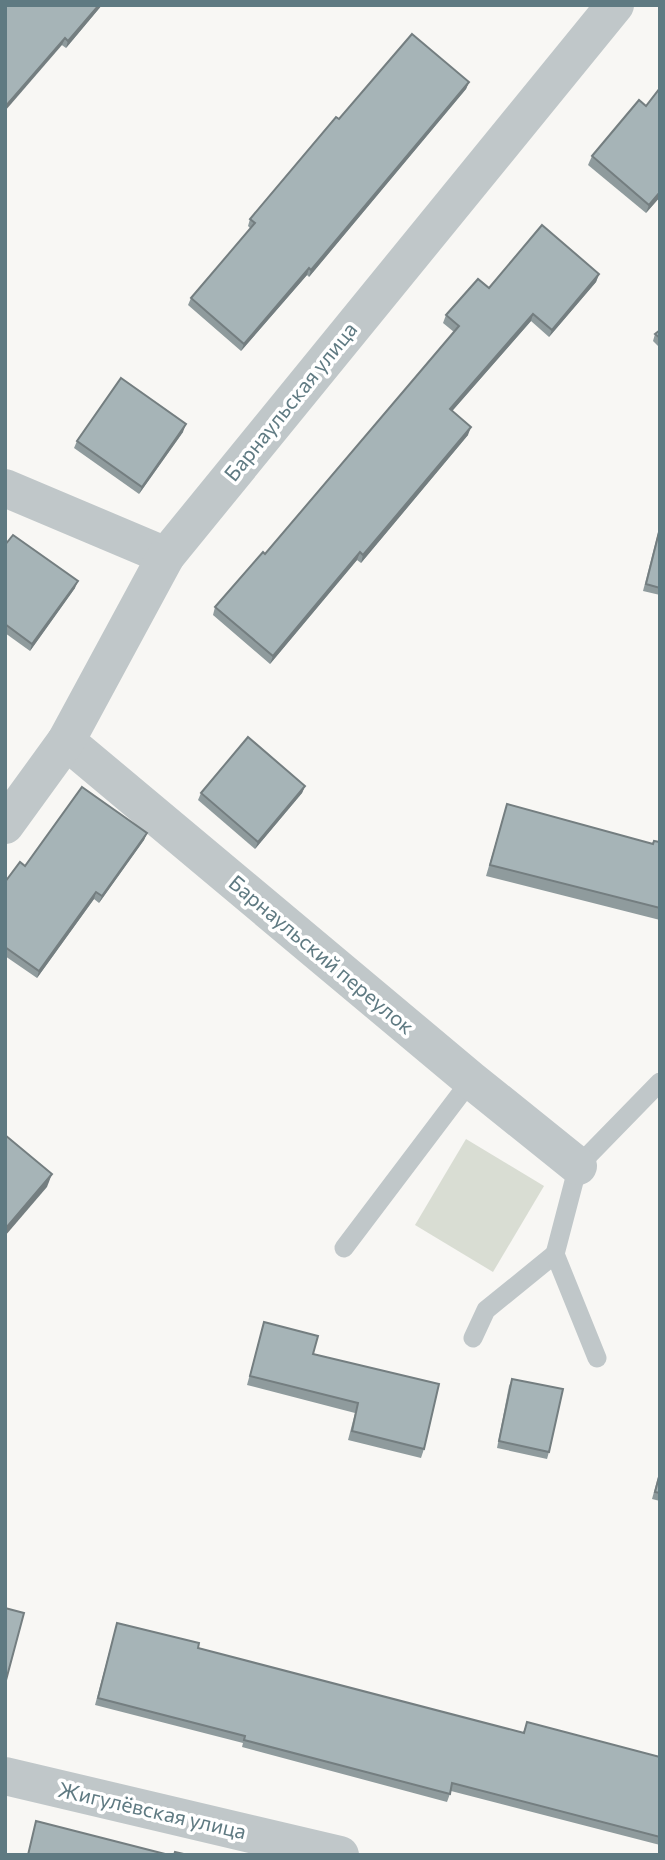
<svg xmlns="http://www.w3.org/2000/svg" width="665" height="1860" font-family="Commissioner,sans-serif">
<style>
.park{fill:#d9ddd3}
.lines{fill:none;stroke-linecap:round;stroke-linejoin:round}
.lane{stroke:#c0c7c9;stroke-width:19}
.street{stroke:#c0c7c9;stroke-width:38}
.wall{fill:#8f9b9d}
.shaded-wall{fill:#747e80}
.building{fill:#a6b4b7;stroke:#747e80;stroke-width:2}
.labels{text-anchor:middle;stroke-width:7;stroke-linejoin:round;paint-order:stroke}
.street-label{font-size:21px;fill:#5f7a82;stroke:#fff}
</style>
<rect width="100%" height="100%" fill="#f8f7f4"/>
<polygon class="park" points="466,1139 544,1186 493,1272 415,1225"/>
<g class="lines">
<g class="lane">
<polyline points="344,1248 471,1080"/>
<polyline points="473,1338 486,1310 555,1254"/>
<polyline points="597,1358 555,1254 578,1166 660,1082"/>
</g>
<g class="street">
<polyline points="5,488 166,556"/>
<polyline points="66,741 471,1080 578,1166"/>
<polyline points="5,825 66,741 166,556 615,5"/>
<polyline points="5,1776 340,1855"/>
</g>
</g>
<g class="wall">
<polygon points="5,5 102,5 66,48"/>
<polygon points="469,82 466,89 309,277 307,275 241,351 188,305 191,298 251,229 248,226 250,219 339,119"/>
<polygon points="592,156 660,197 646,213 588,165"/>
<polygon points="599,274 596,282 549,337 531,321 452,411 468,435 361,563 357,560 270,664 213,615 215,607 265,554 454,332 443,323 446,315 489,288"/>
<polygon points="660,330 660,348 653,341 655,334"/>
<polygon points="183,432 139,494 74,448 77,441"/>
<polygon points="660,525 660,595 643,591"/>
<polygon points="5,545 75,588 30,651 5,633"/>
<polygon points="305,786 302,793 255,849 198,800 201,793"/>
<polygon points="507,804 652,844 660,842 660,920 486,876"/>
<polygon points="147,833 144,840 99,903 94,899 37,978 5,956 5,882 25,866"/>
<polygon points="264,1322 313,1354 424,1449 421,1458 348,1440 355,1413 247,1385"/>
<polygon points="512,1379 549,1452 547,1459 497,1448 509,1386"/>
<polygon points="660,1470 660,1501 652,1499"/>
<polygon points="117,1623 198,1648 523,1733 527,1722 660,1757 660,1845 451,1791 447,1802 242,1747 243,1743 95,1705"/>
</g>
<g class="shaded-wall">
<polygon points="99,5 102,5 66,48 68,41"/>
<polygon points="65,38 62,45 5,111 5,107"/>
<polygon points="469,82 466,89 309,277 311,270"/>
<polygon points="660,192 660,197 646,213 649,205"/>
<polygon points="309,268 307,275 241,351 244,344"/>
<polygon points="599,274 596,282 549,337 552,330"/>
<polygon points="533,314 531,321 447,417 450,409"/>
<polygon points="186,424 183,432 139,494 142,487"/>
<polygon points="471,427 468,435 361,563 363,555"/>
<polygon points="360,552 357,560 270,664 273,656"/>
<polygon points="78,581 75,588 30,651 32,644"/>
<polygon points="305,786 302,793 255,849 258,842"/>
<polygon points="147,833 144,840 99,903 102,896"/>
<polygon points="96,892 94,899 37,978 39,971"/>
<polygon points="52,1174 47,1187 5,1236 6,1228"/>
</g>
<g class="building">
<polygon points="5,5 99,5 68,41 65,38 5,107"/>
<polygon points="412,34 469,82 311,270 309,268 244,344 191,298 255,223 250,219 336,117 339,119"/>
<polygon points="660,88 660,192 649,205 592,156 639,100 646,106"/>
<polygon points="542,225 599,274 552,330 533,314 450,409 471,427 363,555 360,552 273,656 215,607 263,552 265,554 459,326 446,315 478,279 489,288"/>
<polygon points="660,330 660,338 655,334"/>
<polygon points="121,378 186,424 142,487 77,441"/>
<polygon points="660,528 660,588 646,584"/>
<polygon points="13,535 78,581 32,644 5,624 5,545"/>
<polygon points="248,737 305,786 258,842 201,793"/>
<polygon points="82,787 147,833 102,896 96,892 39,971 5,947 5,882 20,862 25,866"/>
<polygon points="507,804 653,844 654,841 660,842 660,908 490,865"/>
<polygon points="5,1135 52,1174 6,1228 5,1227"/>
<polygon points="264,1322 318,1336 313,1354 439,1384 424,1449 352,1431 358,1403 250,1376"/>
<polygon points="512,1379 563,1389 549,1452 499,1441"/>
<polygon points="660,1473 660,1493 655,1492"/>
<polygon points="5,1608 24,1613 5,1684"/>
<polygon points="117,1623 199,1643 198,1648 524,1733 527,1722 660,1757 660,1837 452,1783 450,1794 244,1740 245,1736 98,1698"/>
<polygon points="36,1821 169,1855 28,1855"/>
<polygon points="175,1852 188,1855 174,1855"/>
</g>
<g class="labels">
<g class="street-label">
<text transform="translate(291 402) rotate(-51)" y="7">Барнаульская улица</text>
<text transform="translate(321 955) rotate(40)" y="7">Барнаульский переулок</text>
<text transform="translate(152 1811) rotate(13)" y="7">Жигулёвская улица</text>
</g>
</g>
<rect width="665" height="1860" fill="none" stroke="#5f7a82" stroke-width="14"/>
</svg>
